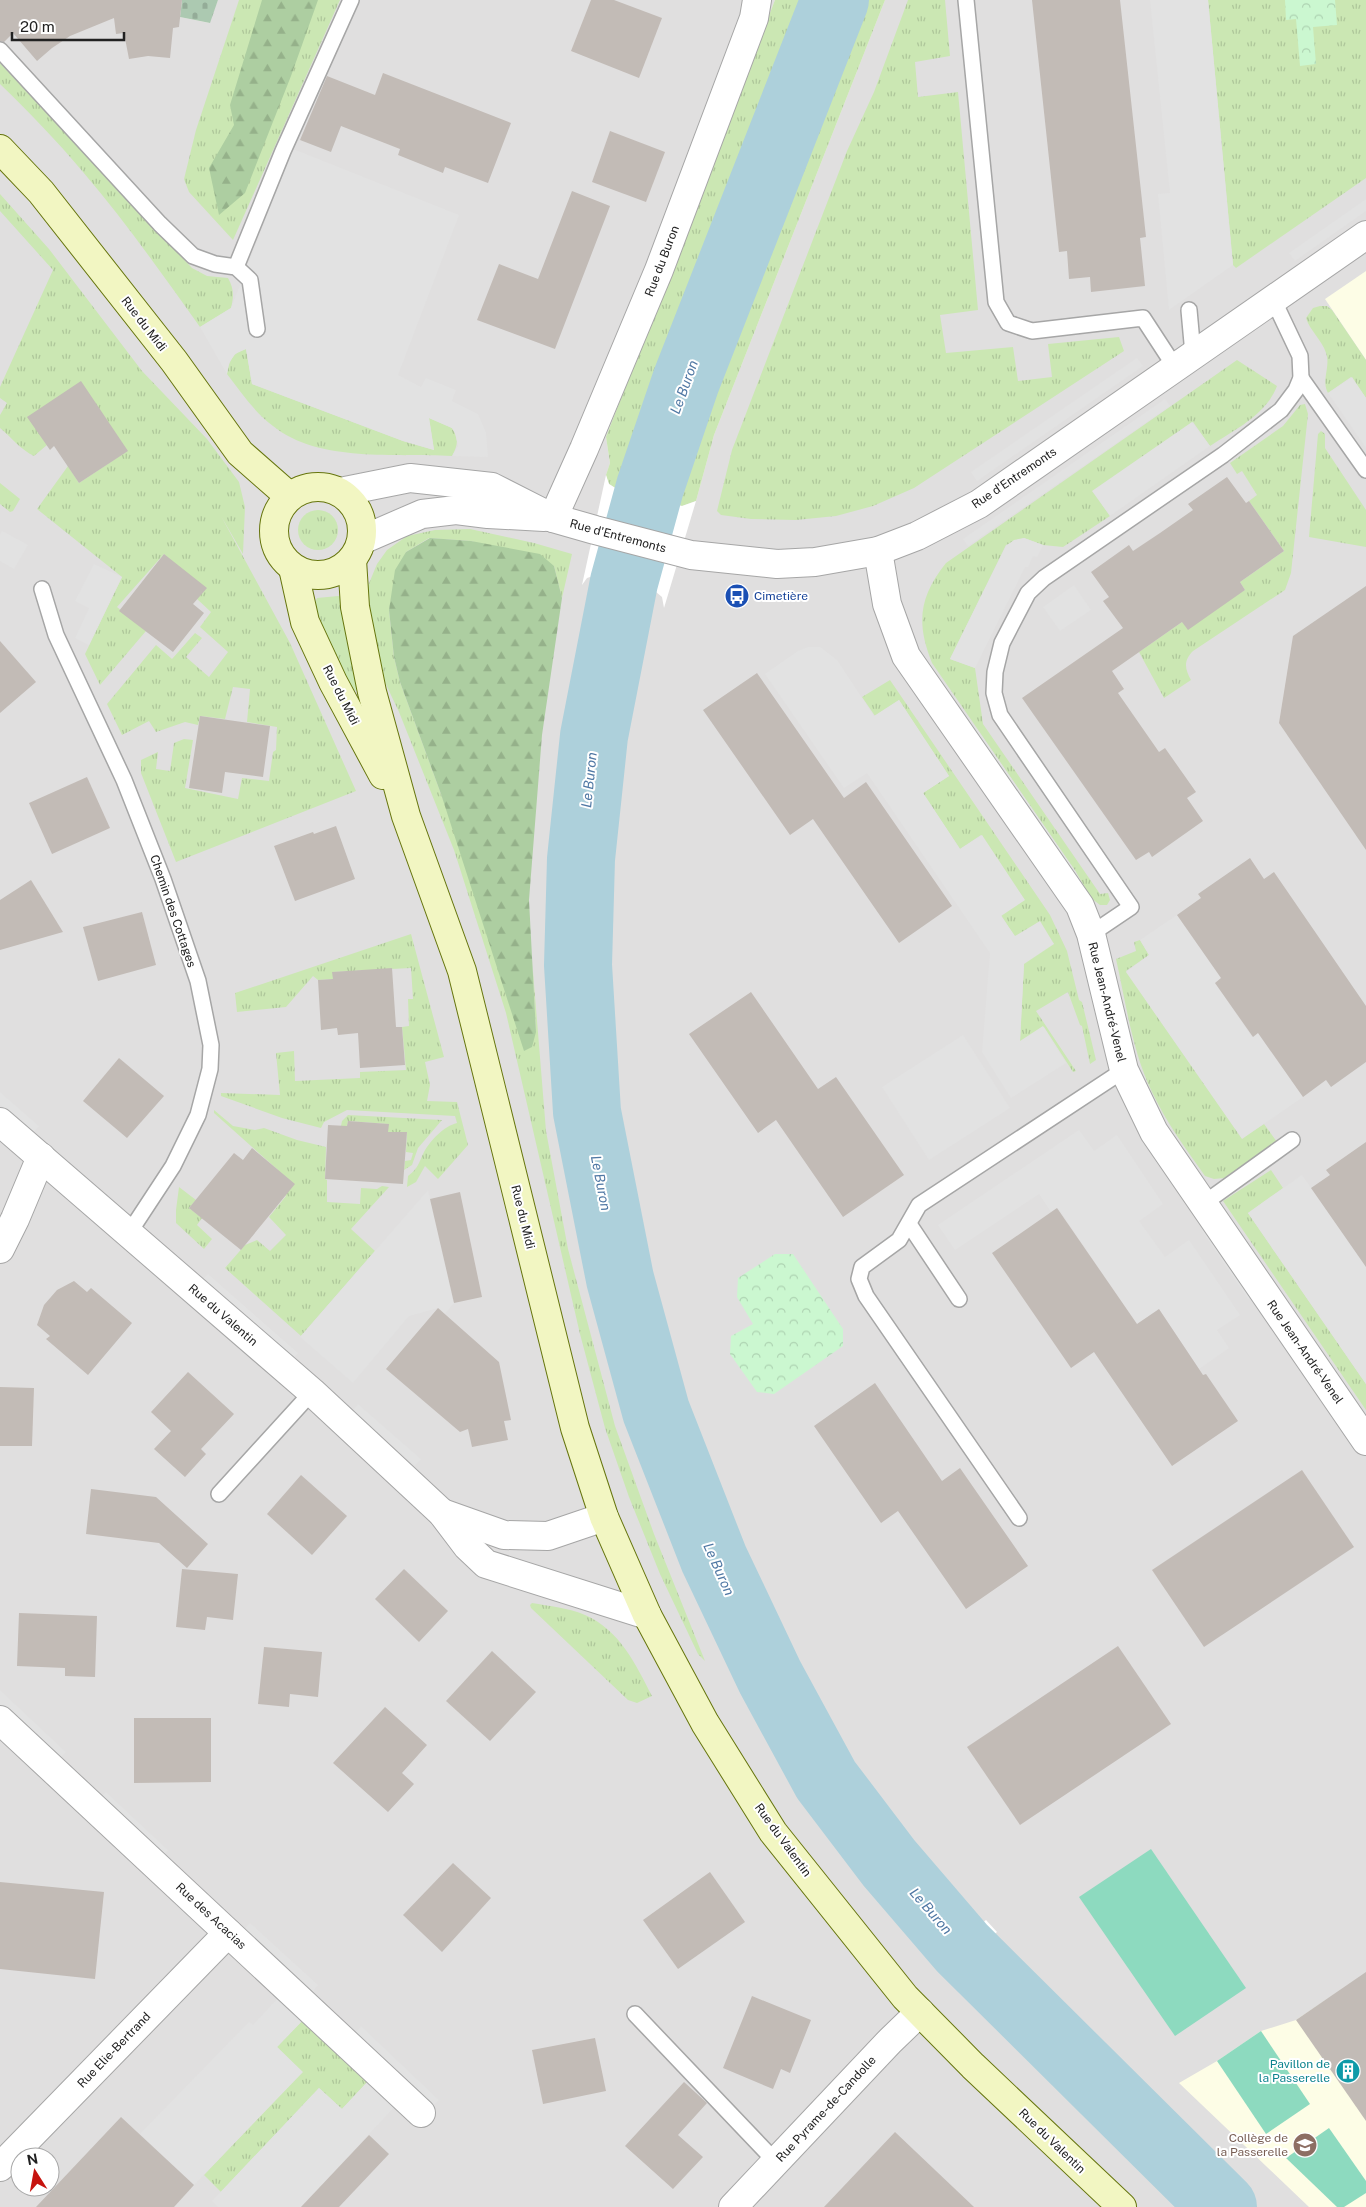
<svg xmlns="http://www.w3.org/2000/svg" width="1366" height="2207" font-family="'Public Sans',sans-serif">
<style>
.residential{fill:#e0dfdf;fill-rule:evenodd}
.education{fill:#fdfde6}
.grass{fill:url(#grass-tufts)}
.forest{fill:url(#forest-firs)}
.cemetery{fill:url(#cemetery-stones)}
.park{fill:url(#park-crowns)}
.pitch{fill:#8ddabf}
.parking{fill:#e2e2e2}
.pier{fill:#fff}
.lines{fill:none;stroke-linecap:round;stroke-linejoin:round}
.river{stroke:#add0db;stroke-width:68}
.building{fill:#c2bbb6}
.service-casing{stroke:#a6a6a6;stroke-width:18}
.minor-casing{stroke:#a6a6a6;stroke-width:30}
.secondary-casing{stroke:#66750d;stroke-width:30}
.service{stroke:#fff;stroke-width:15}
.minor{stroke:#fff;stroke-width:28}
.secondary{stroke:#f2f6c2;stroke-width:28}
.labels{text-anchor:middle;stroke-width:4;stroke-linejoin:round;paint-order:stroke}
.street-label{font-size:12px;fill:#222;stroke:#fff}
.transit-label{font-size:12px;fill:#164399;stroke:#fff;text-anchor:start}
.culture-label{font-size:12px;fill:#0d838f;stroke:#fff;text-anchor:end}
.education-label{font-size:12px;fill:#785e54;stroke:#fff;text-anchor:end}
.water-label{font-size:14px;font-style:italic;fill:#5078a4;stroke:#fff}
</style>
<defs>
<pattern id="grass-tufts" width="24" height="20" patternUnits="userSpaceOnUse" patternTransform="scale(1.25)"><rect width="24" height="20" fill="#cbe7b3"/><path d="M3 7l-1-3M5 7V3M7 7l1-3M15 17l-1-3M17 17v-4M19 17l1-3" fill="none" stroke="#aec69a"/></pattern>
<pattern id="forest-firs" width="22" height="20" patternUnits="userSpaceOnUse" patternTransform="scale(1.25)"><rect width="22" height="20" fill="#adcea1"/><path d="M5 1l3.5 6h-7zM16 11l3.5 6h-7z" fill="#95b18a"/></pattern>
<pattern id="cemetery-stones" width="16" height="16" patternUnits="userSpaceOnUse" patternTransform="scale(1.25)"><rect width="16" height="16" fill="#acc9b1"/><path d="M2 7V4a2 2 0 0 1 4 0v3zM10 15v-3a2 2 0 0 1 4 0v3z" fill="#94ac98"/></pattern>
<pattern id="park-crowns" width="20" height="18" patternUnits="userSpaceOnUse" patternTransform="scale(1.25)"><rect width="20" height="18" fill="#cbf7d0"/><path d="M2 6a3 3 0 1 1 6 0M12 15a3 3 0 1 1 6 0" fill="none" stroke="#aed3b2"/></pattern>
</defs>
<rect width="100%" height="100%" fill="#f1efe9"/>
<path class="residential" d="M0 0H182L180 17 209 23 218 0H775L606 437 610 463 606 475 635 493 656 427 822 0H854L673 467 696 501 714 435 885 0H1366V2207H0ZM20 2157H50V2187H20Z"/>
<g class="education">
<polygon points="1366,271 1366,360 1325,299"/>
<polygon points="1366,1973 1366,2207 1309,2207 1179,2083 1217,2061 1261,2031 1296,2020"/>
</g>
<g class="grass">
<polygon points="239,0 340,0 233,240 189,192 184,179 196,130"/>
<polygon points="775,0 822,0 656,427 635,493 617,489 609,484 606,475 610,463 606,437"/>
<polygon points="854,0 885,0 714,435 696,501 682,506 663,501 673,467"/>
<polygon points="908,0 945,0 950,56 915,62 918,97 958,92 978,310 940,315 946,353 1013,347 1018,381 1052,377 1048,344 1119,337 1124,351 914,488 873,506 836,516 796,520 751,519 721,515 717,511 732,450 847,151 874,92"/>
<polygon points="1208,0 1366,0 1366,178 1236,268 1233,265"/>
<path d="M0 63 192 268 207 276 228 278C234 289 234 296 231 308L200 327C162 274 125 221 83 172 57 141 29 112 0 84Z"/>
<path d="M0 194 49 249 142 371 207 439 239 482 245 507 243 554 221 516 290 643 356 791 176 862 141 773V760L158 752 156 769 170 771 174 743 184 739 193 740 185 788 238 799 242 778 269 781 273 752 276 750 277 727 247 722 250 689 233 687 225 719 200 716 198 725 185 722 156 732 149 721 122 735 107 704 156 645 172 659 195 633 202 638 186 657 209 677 228 652 200 627 211 612 197 599 164 554 117 607 146 631 100 685 85 654 122 577 37 509 68 466 79 483 127 451 28 416 47 445 34 456C21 450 11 437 0 428V415L7 403 0 398V387L53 270 0 211Z"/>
<path d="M1320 306H1327L1332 310 1366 360V398L1351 377 1328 393C1321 380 1331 366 1326 353 1322 340 1310 331 1306 318L1313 308Z"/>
<path d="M246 349 252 384 403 441 434 450 429 418 452 428C459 439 458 445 452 456 396 453 319 463 273 426 254 412 241 392 227 374 229 361 233 352 246 349Z"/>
<path d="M1237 360 1277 386C1266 415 1234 430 1210 446L1193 422 1093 491 1110 516 1063 547 1043 545 1024 538 1006 545 950 659 975 668 983 724 1100 894 1108 893 1110 900 1107 905H1100L1091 898 1076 872 932 663C916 623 919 597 946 563Z"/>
<path d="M1305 404 1308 414 1291 573 1285 590 1193 651C1183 661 1185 669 1191 680L1164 698 1139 652 1182 622 1245 590 1240 582 1284 551 1249 501 1257 495 1242 471 1237 474 1230 463 1283 426 1300 405Z"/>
<polygon points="1321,431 1325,434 1325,448 1366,510 1366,547 1309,537 1318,434"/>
<polygon points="0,483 20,499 13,511 10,512 0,504"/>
<circle cx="318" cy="530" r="20"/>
<polygon points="470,529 534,543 572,554 562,598 554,566 471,541 429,538 406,552 389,610 394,657 400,682 441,794 536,1032 532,959 546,1131 568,1249 615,1426 654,1534 705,1661 698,1654 660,1574 629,1497 605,1428 580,1334 506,1013 454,850 399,712 382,676 365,593 377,564 387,550 407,536 435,530"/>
<polygon points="338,596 343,597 346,638 358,691 352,690 318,618 314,605 317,598"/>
<polygon points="890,680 1050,915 1067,951 1079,1000 1082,1002 1096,1060 1090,1064 1082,1026 1080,1025 1068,992 1036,1011 1076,1071 1073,1072 1044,1027 1020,1042 1024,963 1054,943 1015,937 1001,915 1024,900 981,835 960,849 923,793 949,776 899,700 875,716 862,697"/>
<path d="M411 934 444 1057 425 1062 430 1085 427 1101 457 1102 468 1145 438 1179 425 1166 416 1182 407 1187 408 1176C418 1169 419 1162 424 1152 430 1141 444 1126 457 1123L455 1116 347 1110 324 1122 321 1128 282 1118 221 1096V1093L280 1095 276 1053 294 1051 295 1081 360 1078V1072L406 1070 402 1027 409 1026 408 999H413L411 968 333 972V979L318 980 313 976 286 1007 237 1012 235 993Z"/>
<path d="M1140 940 1149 955 1126 971 1242 1138 1264 1124 1277 1142 1224 1178 1214 1179 1205 1176C1186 1149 1166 1122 1152 1092 1132 1051 1126 1003 1116 959L1136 951 1134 942Z"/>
<polygon points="214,1110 233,1126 255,1130 264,1128 297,1140 326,1147 325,1179 327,1180 327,1202 360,1204 361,1188 377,1189 382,1186 389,1187 351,1229 375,1251 301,1336 225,1268 245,1245 257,1240 270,1251 286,1235 269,1217 286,1196 269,1182 278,1170 214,1113"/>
<polygon points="348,1115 442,1120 418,1148 412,1165 404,1170 405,1161 411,1160 413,1153 406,1152 407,1132 388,1132 388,1124 348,1121 347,1127 341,1126 342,1121"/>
<polygon points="1271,1170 1283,1188 1248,1213 1366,1384 1366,1410 1223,1201"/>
<polygon points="179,1187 196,1200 189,1208 202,1218 197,1225 212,1239 204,1249 176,1223 176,1210"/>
<path d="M532 1603C549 1606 569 1608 585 1615 620 1630 636 1665 652 1696L637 1703 628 1700 531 1608 530 1605Z"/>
<polygon points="304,2019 370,2079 342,2109 319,2088 221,2192 204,2175 302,2072 277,2047"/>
</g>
<g class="forest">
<polygon points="262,0 318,0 291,76 245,193 219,215 209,168 234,125 230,105"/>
<polygon points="430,538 471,541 540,554 554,566 562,598 542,735 529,900 536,1032 532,1047 524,1051 441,794 400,682 394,657 389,610 395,570 406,552"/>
</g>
<polygon class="cemetery" points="182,0 218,0 210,23 180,17"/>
<g class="park">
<polygon points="1285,0 1335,0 1337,25 1313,27 1316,64 1300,66 1296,19 1286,20"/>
<polygon points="775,1254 793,1254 843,1329 843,1346 774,1394 757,1392 730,1354 731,1336 753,1324 737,1297 738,1278"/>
</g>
<g class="pitch">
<polygon points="1151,1849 1246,1988 1175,2036 1079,1897"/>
<polygon points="1261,2031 1310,2104 1266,2134 1217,2061"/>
<polygon points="1329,2128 1366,2181 1366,2193 1344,2207 1337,2207 1286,2158"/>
</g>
<g class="parking">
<polygon points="1150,0 1208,0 1233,265 1169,310 1158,194 1170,193"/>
<polygon points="293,149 459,215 398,375 421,387 426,378 456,390 452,401 478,414 486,433 488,457 452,456 458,446 455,433 452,428 429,418 434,450 403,441 252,384 246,349 235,354 229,363 227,374 200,327 231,308"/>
<polygon points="1366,199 1366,211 1295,261 1289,253"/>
<polygon points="1137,358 1143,366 977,481 971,472"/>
<polygon points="1352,377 1366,398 1366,448 1328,393"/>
<polygon points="1165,399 1170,406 968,546 963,539"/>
<polygon points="1192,422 1210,446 1110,516 1092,491"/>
<polygon points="2,531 28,545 14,569 0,561 0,535"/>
<polygon points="1024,538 1043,545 1037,557 1033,556 1028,567 1025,567 975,668 950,659 1006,546 1014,540"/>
<polygon points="94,564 122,577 89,645 75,638 89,608 75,601"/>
<polygon points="1074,585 1091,610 1060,631 1043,607"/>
<polygon points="808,647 820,647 837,660 874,716 899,700 949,776 923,793 960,849 982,835 1025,900 1001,916 1015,936 1040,921 1054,944 1024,964 1020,1041 1043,1026 1066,1063 1011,1098 982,1052 990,953 867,773 844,788 765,674 798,651"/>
<polygon points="977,729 1076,872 1067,877 969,735"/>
<polygon points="1177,915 1221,978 1215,983 1252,1037 1258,1033 1303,1097 1242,1139 1126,972 1149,955 1140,940"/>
<polygon points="963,1035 1010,1108 929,1160 882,1087"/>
<polygon points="0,1092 39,1126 33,1133 0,1105"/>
<polygon points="1079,1130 1094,1151 1117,1135 1163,1204 1139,1221 1165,1257 1189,1240 1240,1315 1217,1330 1229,1348 1199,1369 1159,1309 1137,1324 1058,1208 1051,1212 1039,1194 955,1250 938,1225"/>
<polygon points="1302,1175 1366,1267 1366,1384 1248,1213"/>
<polygon points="428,1190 454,1303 445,1314 438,1308 409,1316 353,1383 300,1337"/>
<polygon points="1209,1226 1255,1295 1248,1299 1202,1231"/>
<polygon points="208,1274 298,1353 292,1360 201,1281"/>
<polygon points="358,1404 421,1459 415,1466 352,1411"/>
<polygon points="0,1690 66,1752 58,1760 0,1706"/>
<polygon points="106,1792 168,1850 162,1857 100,1798"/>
<polygon points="250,1923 318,1985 311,1994 243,1931"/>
<polygon points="280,1996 304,2019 277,2047 303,2072 194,2185 140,2134 249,2022 253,2025"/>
<polygon points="361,2026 439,2100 431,2108 354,2034"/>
<polygon points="370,2079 397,2104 301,2207 218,2207 212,2201 319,2088 342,2109"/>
</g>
<g class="pier">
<polygon points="606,475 609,484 617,489 682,506 696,501 664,608 662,597 656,592 596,575 587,578 582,585"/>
<polygon points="986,1920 997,1932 944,1977 933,1964"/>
</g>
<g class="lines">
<polyline class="river" points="835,0 686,381 650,487 624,582 594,736 581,859 578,965 587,1112 620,1279 656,1411 714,1559 770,1677 826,1780 889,1863 962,1948 1223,2207"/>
</g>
<g class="building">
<polygon points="0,0 182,0 179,27 173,28 170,58 148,56 129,59 124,33 116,34 114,18 70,36 52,48 37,61 13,33 4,42 0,41"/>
<polygon points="591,0 614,0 662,18 639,78 571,51"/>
<polygon points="1032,0 1120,0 1146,237 1140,238 1145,286 1091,292 1090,277 1069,279 1067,251 1059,252"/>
<polygon points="383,73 511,123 488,183 445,167 443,173 398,155 400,149 341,126 331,152 300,140 327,76 375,95"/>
<polygon points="610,131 665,152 646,202 592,182"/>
<polygon points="572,191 610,206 555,349 477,320 499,264 538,279"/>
<polygon points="81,381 128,451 79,483 54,446 50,450 27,417"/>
<polygon points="1227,477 1246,503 1249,501 1284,551 1240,582 1245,590 1215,611 1188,630 1182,622 1112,671 1124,689 1118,693 1159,752 1165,748 1196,792 1187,798 1203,821 1152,857 1149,852 1136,860 1022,698 1123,628 1103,601 1109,597 1091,572 1129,545 1133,551 1160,533 1193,510 1188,504"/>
<polygon points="164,554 207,588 193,604 204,613 173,652 119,611"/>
<polygon points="1366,586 1366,850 1279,723 1293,636"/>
<polygon points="0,641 36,682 0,713"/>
<polygon points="757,673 844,798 866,782 952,906 899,943 813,819 790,835 703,710"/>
<polygon points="200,716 270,726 263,777 225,772 222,793 189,788"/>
<polygon points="87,777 110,828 52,854 29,803"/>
<polygon points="336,826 355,879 295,901 274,846 313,832 314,834"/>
<polygon points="1250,858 1264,879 1274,872 1366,1006 1366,1062 1331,1087 1326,1080 1303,1097 1258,1033 1253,1037 1215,983 1221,978 1177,915 1201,898 1198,894"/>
<polygon points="31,880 63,932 0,950 0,900"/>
<polygon points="142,912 156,965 98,981 83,927"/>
<polygon points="392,968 396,1027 402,1027 405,1065 360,1068 358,1033 338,1035 337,1028 321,1030 318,980 333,979 332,972"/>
<polygon points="751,992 818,1089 836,1077 904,1175 843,1217 776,1120 758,1133 689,1034"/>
<polygon points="119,1058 164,1096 127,1138 83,1101"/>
<polygon points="348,1121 389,1124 388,1132 407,1132 403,1184 325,1179 328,1125 347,1126"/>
<polygon points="1366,1142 1366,1267 1311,1188 1330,1175 1326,1170"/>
<polygon points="252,1148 295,1184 241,1250 189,1208 234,1153 243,1160"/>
<polygon points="460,1192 482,1297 454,1303 430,1199"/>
<polygon points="1057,1208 1137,1324 1159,1309 1203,1375 1206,1374 1238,1421 1172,1466 1094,1352 1071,1368 992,1253"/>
<polygon points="74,1281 87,1292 91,1288 132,1323 88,1375 46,1339 50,1336 37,1325 44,1305 57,1290"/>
<polygon points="438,1308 499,1362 511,1420 504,1421 508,1440 472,1447 468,1429 460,1432 386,1369"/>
<polygon points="188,1372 234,1414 201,1449 206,1454 185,1477 154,1449 171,1431 151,1412"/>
<polygon points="875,1383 942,1481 960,1468 1028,1566 966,1609 898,1511 881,1523 814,1426"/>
<polygon points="0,1387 34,1388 32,1446 0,1446"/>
<polygon points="1302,1470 1354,1547 1204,1647 1152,1570"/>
<polygon points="301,1475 347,1516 312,1555 267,1514"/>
<polygon points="91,1489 156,1497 208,1544 187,1568 159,1543 86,1534"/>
<polygon points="182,1569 238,1574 233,1620 207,1617 205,1630 176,1627"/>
<polygon points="404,1569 448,1611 419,1642 375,1599"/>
<polygon points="19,1613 97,1616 95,1677 65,1676 65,1668 17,1666"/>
<polygon points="1118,1646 1171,1724 1020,1825 967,1747"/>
<polygon points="264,1647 322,1652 318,1697 290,1694 289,1707 258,1704"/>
<polygon points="492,1651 536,1692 490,1741 446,1701"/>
<polygon points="385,1707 427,1745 402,1773 414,1784 388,1812 333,1763"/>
<polygon points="134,1718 211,1718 211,1782 134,1783"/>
<polygon points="453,1863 491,1898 442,1952 403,1915"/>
<polygon points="710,1872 745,1922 678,1969 643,1920"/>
<polygon points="0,1882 104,1892 95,1979 0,1969"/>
<polygon points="1366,1972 1366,2121 1296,2020"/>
<polygon points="752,1996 811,2020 790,2073 781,2069 773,2089 723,2068"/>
<polygon points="595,2038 606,2091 543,2104 532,2050"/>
<polygon points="684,2082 707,2103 678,2135 703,2157 673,2189 625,2146"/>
<polygon points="121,2117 194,2185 174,2207 36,2207"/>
<polygon points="895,2132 974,2207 824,2207"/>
<polygon points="369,2135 389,2154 339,2207 301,2207"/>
</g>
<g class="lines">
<defs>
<g id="service">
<polyline points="966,0 996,302 1008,323 1032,331 1143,318 1175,367"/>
<polyline points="0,50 160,224 193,256 215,264 236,267 250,280 257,329"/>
<polyline points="236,267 283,151 351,0"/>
<polyline points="1189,310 1193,354"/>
<polyline points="1301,378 1366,470"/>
<polyline points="42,589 56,635 124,780 163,879 198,981 211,1045 210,1069 198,1115 173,1166 129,1233"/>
<polyline points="1091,934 1131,907 1000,715 994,693 995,672 1002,643 1028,593 1044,578 1223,455 1281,410 1296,390 1301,378 1300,356 1273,299"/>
<polyline points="1203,1204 1292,1140"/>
<polyline points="909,1224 959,1299"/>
<polyline points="219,1494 312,1392"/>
<polyline points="1019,1518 866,1296 859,1279 862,1267 899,1240 919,1205 1124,1070"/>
<polyline points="635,2014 776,2162"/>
</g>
<g id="minor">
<polyline points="340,492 410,478 492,487 553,518 595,530 691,555 777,564 815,562 878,551 917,536 979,504 1366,235"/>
<polyline points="553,518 584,449 659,270 754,18 757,0"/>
<polyline points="362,540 422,514 456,510 488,514 544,517"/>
<polyline points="878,551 887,604 906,656 1080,906 1091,934 1124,1070 1154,1132 1366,1441"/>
<polyline points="0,1122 312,1392 442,1513 467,1546 486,1564 647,1615"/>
<polyline points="0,1249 15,1219 41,1157"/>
<polyline points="442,1513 504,1535 548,1536 604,1517"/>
<polyline points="0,1720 421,2113"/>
<polyline points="0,2167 228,1933"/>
<polyline points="733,2207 890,2041 920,2012"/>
</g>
<g id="secondary">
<polyline points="0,149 41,192 174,361 240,453 289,496"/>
<circle cx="318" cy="531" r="44"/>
<polyline points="352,560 355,607 372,692 406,816 462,971 575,1428 604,1517 647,1615 705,1723 773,1832 905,1997 973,2066 1122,2207"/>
<polyline points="293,568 305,622 333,682 383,775"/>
</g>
</defs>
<use href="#service" class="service-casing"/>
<use href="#minor" class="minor-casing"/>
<use href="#secondary" class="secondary-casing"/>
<use href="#service" class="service"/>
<use href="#minor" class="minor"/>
<use href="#secondary" class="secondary"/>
</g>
<defs>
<symbol id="bus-disc" viewBox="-11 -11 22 22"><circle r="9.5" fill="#1a4fb4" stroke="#fff"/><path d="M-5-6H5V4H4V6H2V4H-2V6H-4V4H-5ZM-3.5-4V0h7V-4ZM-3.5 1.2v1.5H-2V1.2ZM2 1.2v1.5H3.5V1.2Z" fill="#fff"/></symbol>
<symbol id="building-disc" viewBox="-11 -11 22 22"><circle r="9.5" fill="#0f9aa8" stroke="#fff"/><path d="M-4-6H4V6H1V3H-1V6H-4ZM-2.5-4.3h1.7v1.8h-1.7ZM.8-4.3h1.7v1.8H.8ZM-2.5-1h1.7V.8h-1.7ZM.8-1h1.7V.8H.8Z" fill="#fff"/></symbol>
<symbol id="school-disc" viewBox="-11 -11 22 22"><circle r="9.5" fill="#8d6e63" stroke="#fff"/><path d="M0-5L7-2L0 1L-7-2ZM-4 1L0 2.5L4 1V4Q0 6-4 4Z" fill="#fff"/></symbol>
</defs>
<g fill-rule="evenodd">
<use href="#bus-disc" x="723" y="582" width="28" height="28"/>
<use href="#building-disc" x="1334" y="2057" width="28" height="28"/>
<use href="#school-disc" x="1291" y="2131" width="28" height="28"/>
</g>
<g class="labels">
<g class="street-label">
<text transform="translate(662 261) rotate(-69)" y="4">Rue du Buron</text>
<text transform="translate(144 324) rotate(52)" y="4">Rue du Midi</text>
<text transform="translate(1014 478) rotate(-34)" y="4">Rue d'Entremonts</text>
<text transform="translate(618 536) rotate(15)" y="4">Rue d'Entremonts</text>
<text transform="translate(341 695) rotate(63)" y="4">Rue du Midi</text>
<text transform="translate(173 911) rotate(71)" y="4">Chemin des Cottages</text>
<text transform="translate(1107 1002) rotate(76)" y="4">Rue Jean-André-Venel</text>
<text transform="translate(523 1217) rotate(76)" y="4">Rue du Midi</text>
<text transform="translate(223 1315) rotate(41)" y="4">Rue du Valentin</text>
<text transform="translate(1305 1352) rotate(55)" y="4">Rue Jean-André-Venel</text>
<text transform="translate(783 1840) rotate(54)" y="4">Rue du Valentin</text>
<text transform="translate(211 1916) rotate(43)" y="4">Rue des Acacias</text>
<text transform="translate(114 2050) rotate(-46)" y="4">Rue Elie-Bertrand</text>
<text transform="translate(826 2109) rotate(-47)" y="4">Rue Pyrame-de-Candolle</text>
<text transform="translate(1052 2141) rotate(44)" y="4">Rue du Valentin</text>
</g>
<g class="transit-label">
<text x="754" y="600">Cimetière</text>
</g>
<g class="culture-label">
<text x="1330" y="2068">Pavillon de<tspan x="1330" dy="14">la Passerelle</tspan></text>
</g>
<g class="education-label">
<text x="1288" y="2142">Collège de<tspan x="1288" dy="14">la Passerelle</tspan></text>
</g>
<g class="water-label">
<text transform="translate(684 387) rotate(-70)" y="5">Le Buron</text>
<text transform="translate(589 780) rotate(-84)" y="5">Le Buron</text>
<text transform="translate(601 1183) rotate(79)" y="5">Le Buron</text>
<text transform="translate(719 1569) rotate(66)" y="5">Le Buron</text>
<text transform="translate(931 1911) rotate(49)" y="5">Le Buron</text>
</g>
</g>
<g transform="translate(35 2172) rotate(349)"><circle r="24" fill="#ffffff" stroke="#a7a7a7"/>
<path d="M0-4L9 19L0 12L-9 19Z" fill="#c6130e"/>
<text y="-8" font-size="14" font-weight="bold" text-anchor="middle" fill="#222222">N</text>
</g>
<path d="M12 32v8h112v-8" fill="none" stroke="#222222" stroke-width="2.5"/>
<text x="20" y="32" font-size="15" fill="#222222" stroke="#ffffff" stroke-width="4" paint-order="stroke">20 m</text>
</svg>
